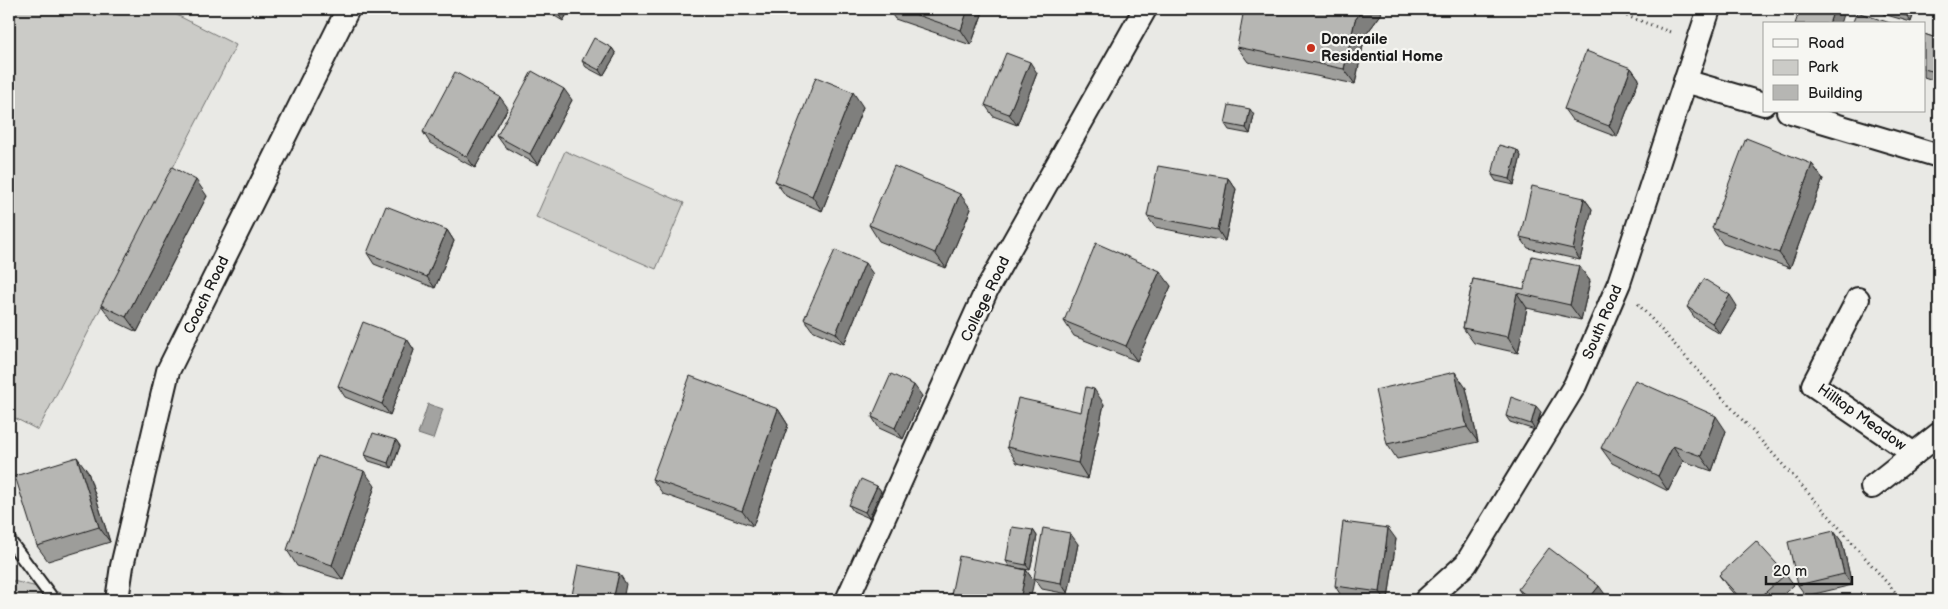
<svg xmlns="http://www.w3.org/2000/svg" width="1948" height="609" font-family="'Balsamiq Sans',sans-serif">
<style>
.green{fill:#cbcbc7;stroke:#747472}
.water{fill:#a3a3a1;stroke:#6d6d6c}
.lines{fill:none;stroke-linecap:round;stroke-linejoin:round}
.lane-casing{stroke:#1c1c1c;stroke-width:15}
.street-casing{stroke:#1c1c1c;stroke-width:26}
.path{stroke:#1c1c1c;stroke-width:3;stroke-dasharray:1 4;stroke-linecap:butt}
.lane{stroke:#f6f6f2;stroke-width:11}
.street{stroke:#f6f6f2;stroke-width:22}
.wall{fill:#9d9d9a;stroke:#1c1c1c}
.shaded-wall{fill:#7f7f7d;stroke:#1c1c1c}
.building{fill:#b6b6b3;stroke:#1c1c1c}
.poi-dot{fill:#c8321e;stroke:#f6f6f2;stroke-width:2}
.labels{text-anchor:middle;stroke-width:4.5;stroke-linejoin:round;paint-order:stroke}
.poi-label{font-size:15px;font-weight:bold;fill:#1c1c1c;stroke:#f6f6f2;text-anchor:start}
.street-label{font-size:15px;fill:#1c1c1c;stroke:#f6f6f2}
</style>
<rect width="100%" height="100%" fill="#e9e9e5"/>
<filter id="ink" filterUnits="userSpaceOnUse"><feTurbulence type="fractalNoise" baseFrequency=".02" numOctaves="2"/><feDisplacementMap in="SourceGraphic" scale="10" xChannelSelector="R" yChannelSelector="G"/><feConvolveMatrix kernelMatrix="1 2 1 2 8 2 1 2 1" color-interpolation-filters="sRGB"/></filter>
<g filter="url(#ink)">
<g class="green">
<polygon points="9,9 165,9 236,45 38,430 9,415"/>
<polygon points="565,151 684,203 656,269 536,217"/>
<polygon points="9,580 90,600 9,600"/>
</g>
<polygon class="water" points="428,404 443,409 433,439 418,434"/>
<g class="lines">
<defs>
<polyline id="lane" points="9,540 50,595 49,600"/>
<g id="street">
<polyline points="1685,81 1764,104"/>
<polyline points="1788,111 1939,156"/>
<polyline points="1858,299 1813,385 1914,454"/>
<polyline points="1872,487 1939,434"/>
<polyline points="117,600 122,566 168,371 348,9"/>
<polyline points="847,600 987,289 1145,9"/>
<polyline points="1426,600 1466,564 1575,385 1619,283 1709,9"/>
</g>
</defs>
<use href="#lane" class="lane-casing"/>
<use href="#street" class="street-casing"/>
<g class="path">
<polyline points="1608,9 1673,33"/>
<polyline points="1638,304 1829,516 1902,600"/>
</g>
<use href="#lane" class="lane"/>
<use href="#street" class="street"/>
</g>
<g class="wall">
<polygon points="543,9 570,9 563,21"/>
<polygon points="888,9 984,9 971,45 895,19"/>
<polygon points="1321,9 1378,9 1382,13 1365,36 1355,84 1248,62 1237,47 1320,11"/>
<polygon points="1880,9 1915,9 1911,22 1883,14"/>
<polygon points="1924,34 1939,39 1939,82 1924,77"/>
<polygon points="612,48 616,54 603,76 586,67 582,61"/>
<polygon points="1631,68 1639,79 1617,137 1572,120 1564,109"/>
<polygon points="1037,73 1017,125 993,116 985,105"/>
<polygon points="572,100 538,165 505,147 497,136"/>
<polygon points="863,107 822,211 786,196 775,181"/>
<polygon points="508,108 475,168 430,143 423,132"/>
<polygon points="1254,115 1250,134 1229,130 1225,124"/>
<polygon points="1517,150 1521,156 1514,185 1496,181 1492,175"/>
<polygon points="1812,164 1823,179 1790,268 1723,244 1712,228"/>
<polygon points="1228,178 1236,189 1225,241 1155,227 1147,216"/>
<polygon points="207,196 137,332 112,320 101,305"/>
<polygon points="1584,198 1592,209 1580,260 1528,248 1520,237"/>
<polygon points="971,209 946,268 879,241 869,225"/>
<polygon points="447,230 454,241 435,288 374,264 367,253"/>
<polygon points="1579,266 1590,281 1581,320 1527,308 1518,353 1474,343 1463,328 1473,279 1524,289"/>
<polygon points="873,274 844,344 812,330 804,319"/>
<polygon points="1171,286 1137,361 1074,336 1064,321"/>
<polygon points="1737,306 1720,334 1695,318 1687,307"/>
<polygon points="407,339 414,350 390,415 345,397 338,386"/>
<polygon points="1466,388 1478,442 1397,459 1387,444"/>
<polygon points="922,396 903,439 879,428 872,417"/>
<polygon points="1104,404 1088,479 1017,463 1007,447 1081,412"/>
<polygon points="778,409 788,425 753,526 663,494 652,479"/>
<polygon points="1541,412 1535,430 1510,422 1506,416"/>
<polygon points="1726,431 1712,471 1683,461 1668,491 1612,463 1601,448"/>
<polygon points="396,440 400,446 392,468 369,461 365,455"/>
<polygon points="88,472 110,542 48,561 37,546"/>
<polygon points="375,486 343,580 297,566 287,550"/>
<polygon points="877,486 881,491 869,518 853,511 849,505"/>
<polygon points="1033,530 1037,536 1030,570 1011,567 1026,570 1034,581 1010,567 1006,561"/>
<polygon points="1396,539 1388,600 1366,600 1342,597 1335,586"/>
<polygon points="1842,542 1852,585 1806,596 1798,585"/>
<polygon points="1078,544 1068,594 1042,589 1034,578"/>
<polygon points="1786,574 1794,585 1777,600 1739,600 1727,586 1719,575"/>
<polygon points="1518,589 1607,597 1604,600 1526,600"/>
</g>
<g class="shaded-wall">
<polygon points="556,9 570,9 563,21 555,10"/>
<polygon points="968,9 984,9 971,45 961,30"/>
<polygon points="1363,9 1378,9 1382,13 1365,36 1355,84 1344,69 1355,20"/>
<polygon points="1834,9 1842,9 1844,11 1840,24 1829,24"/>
<polygon points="1909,9 1915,9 1911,22 1907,16"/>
<polygon points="612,48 616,54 603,76 599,70"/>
<polygon points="1939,49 1939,82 1932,71"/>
<polygon points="1030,62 1037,73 1017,125 1009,114"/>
<polygon points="1631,68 1639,79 1617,137 1609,126"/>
<polygon points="564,89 572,100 538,165 530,154"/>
<polygon points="853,92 863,107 822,211 812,196"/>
<polygon points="500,97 508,108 475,168 467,157"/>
<polygon points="1250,109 1254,115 1250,134 1246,128"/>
<polygon points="1517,150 1521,156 1514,185 1510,179"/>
<polygon points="1812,164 1823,179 1790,268 1779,253"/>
<polygon points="1228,178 1236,189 1225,241 1218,230"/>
<polygon points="196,180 207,196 137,332 126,317"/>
<polygon points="960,194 971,209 946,268 935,253"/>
<polygon points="1584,198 1592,209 1580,260 1573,249"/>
<polygon points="447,230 454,241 435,288 427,277"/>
<polygon points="865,263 873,274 844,344 836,333"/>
<polygon points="1579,266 1590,281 1581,320 1570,305"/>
<polygon points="1160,271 1171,286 1137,361 1126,346"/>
<polygon points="1517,293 1527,308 1518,353 1508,337"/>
<polygon points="1730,295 1737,306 1720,334 1712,323"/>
<polygon points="407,339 414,350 390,415 382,404"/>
<polygon points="1455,372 1466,388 1478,442 1467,427"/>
<polygon points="914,385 922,396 903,439 895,428"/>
<polygon points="1094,389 1104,404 1088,479 1078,463"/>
<polygon points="1536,406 1541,412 1535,430 1531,424"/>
<polygon points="778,409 788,425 753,526 742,511"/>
<polygon points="1716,416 1726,431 1712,471 1701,456"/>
<polygon points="396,440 400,446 392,468 388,463"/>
<polygon points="1673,446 1683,461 1668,491 1658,476"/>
<polygon points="77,457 88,472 110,542 99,527"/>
<polygon points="364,471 375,486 343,580 332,565"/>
<polygon points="877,486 881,491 869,518 865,512"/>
<polygon points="1388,528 1396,539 1388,600 1386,600 1380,592"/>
<polygon points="1033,530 1037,536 1030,570 1026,565"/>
<polygon points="1834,531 1842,542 1852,585 1844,574"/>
<polygon points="1070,533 1078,544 1068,594 1061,583"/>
<polygon points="1026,570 1034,581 1030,600 1020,600"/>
<polygon points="619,573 626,584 623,600 613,600"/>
<polygon points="1599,586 1607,597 1604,600 1588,600"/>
</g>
<g class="building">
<polygon points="899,9 968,9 961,30"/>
<polygon points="1244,9 1311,9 1320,11 1321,9 1363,9 1355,20 1344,69 1237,47"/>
<polygon points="1800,9 1834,9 1829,24 1795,24"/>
<polygon points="1882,9 1909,9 1907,16"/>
<polygon points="1857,12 1893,24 1852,24"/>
<polygon points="1924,34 1939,39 1939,49 1932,71 1924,69"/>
<polygon points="594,38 612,48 599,70 582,61"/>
<polygon points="1586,51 1631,68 1609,126 1564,109"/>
<polygon points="1006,53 1030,62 1009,114 985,105"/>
<polygon points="532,71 564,89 530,154 497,136"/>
<polygon points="455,72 500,97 467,157 423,132"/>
<polygon points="816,77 853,92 812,196 775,181"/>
<polygon points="1229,105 1250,109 1246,128 1225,124"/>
<polygon points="1746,138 1812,164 1779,253 1712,228"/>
<polygon points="1499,145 1517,150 1510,179 1492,175"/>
<polygon points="894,166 960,194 935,253 869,225"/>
<polygon points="1158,166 1228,178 1218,230 1147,216"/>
<polygon points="172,167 196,180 126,317 101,305"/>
<polygon points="1532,186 1584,198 1573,249 1520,237"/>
<polygon points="386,206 447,230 427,277 367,253"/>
<polygon points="1096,243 1160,271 1126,346 1064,321"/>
<polygon points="835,250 865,263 836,333 804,319"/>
<polygon points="1532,256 1579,266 1570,305 1517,293 1508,337 1463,328 1473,279 1524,289"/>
<polygon points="1704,279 1730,295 1712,323 1687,307"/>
<polygon points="363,322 407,339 382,404 338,386"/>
<polygon points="1455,372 1467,427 1387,444 1375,390"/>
<polygon points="891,374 914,385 895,428 872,417"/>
<polygon points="690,376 778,409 742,511 652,479"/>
<polygon points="1635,380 1716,416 1701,456 1673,446 1658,476 1601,448"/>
<polygon points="1086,387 1094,389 1078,463 1007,447 1018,398 1081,412"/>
<polygon points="1511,397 1536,406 1531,424 1506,416"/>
<polygon points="373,433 396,440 388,463 365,455"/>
<polygon points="318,456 364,471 332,565 287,550"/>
<polygon points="77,457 99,527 37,546 15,476"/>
<polygon points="861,479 877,486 865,512 849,505"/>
<polygon points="1343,522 1388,528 1380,592 1335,586"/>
<polygon points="1012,527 1033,530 1026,565 1006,561"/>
<polygon points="1043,528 1070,533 1061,583 1034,578"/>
<polygon points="1834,531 1844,574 1798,585 1788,542"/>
<polygon points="1756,541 1786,574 1757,600 1742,600 1719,575"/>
<polygon points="1549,548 1599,586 1588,600 1532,600 1518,589"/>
<polygon points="959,556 1026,570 1020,600 950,600"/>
<polygon points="578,565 619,573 613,600 571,600"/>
<polygon points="273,592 300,600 270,600"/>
<polygon points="1702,595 1715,600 1699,600"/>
</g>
</g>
<circle class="poi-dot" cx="1311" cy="48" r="5"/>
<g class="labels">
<g class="poi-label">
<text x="1321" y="44">Doneraile<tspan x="1321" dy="17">Residential Home</tspan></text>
</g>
<g class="street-label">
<text transform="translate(206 295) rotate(-64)" y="5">Coach Road</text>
<text transform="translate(985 299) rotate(-64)" y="5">College Road</text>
<text transform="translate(1602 322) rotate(-67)" y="5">South Road</text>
<text transform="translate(1862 417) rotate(35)" y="5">Hilltop Meadow</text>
</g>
</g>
<rect width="1948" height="609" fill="none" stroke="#f6f6f2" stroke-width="30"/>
<rect x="15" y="15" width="1918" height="579" fill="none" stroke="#1c1c1c" stroke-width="2" filter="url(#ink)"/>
<rect x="1763" y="22" width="162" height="90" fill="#f6f6f2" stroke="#9f9f9c"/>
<rect x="1773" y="39" width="25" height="8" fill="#f6f6f2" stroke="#9f9f9c"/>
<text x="1808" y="48" font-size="15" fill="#1c1c1c">Road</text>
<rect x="1773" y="60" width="25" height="15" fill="#cbcbc7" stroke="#9f9f9c"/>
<text x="1808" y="72" font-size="15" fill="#1c1c1c">Park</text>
<rect x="1773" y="85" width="25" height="15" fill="#b6b6b3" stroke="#9f9f9c"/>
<text x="1808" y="98" font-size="15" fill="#1c1c1c">Building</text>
<path d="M1766 576v8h86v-8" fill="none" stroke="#1c1c1c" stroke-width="2.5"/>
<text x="1773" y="576" font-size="15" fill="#1c1c1c" stroke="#f6f6f2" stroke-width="4" paint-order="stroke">20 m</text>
</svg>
